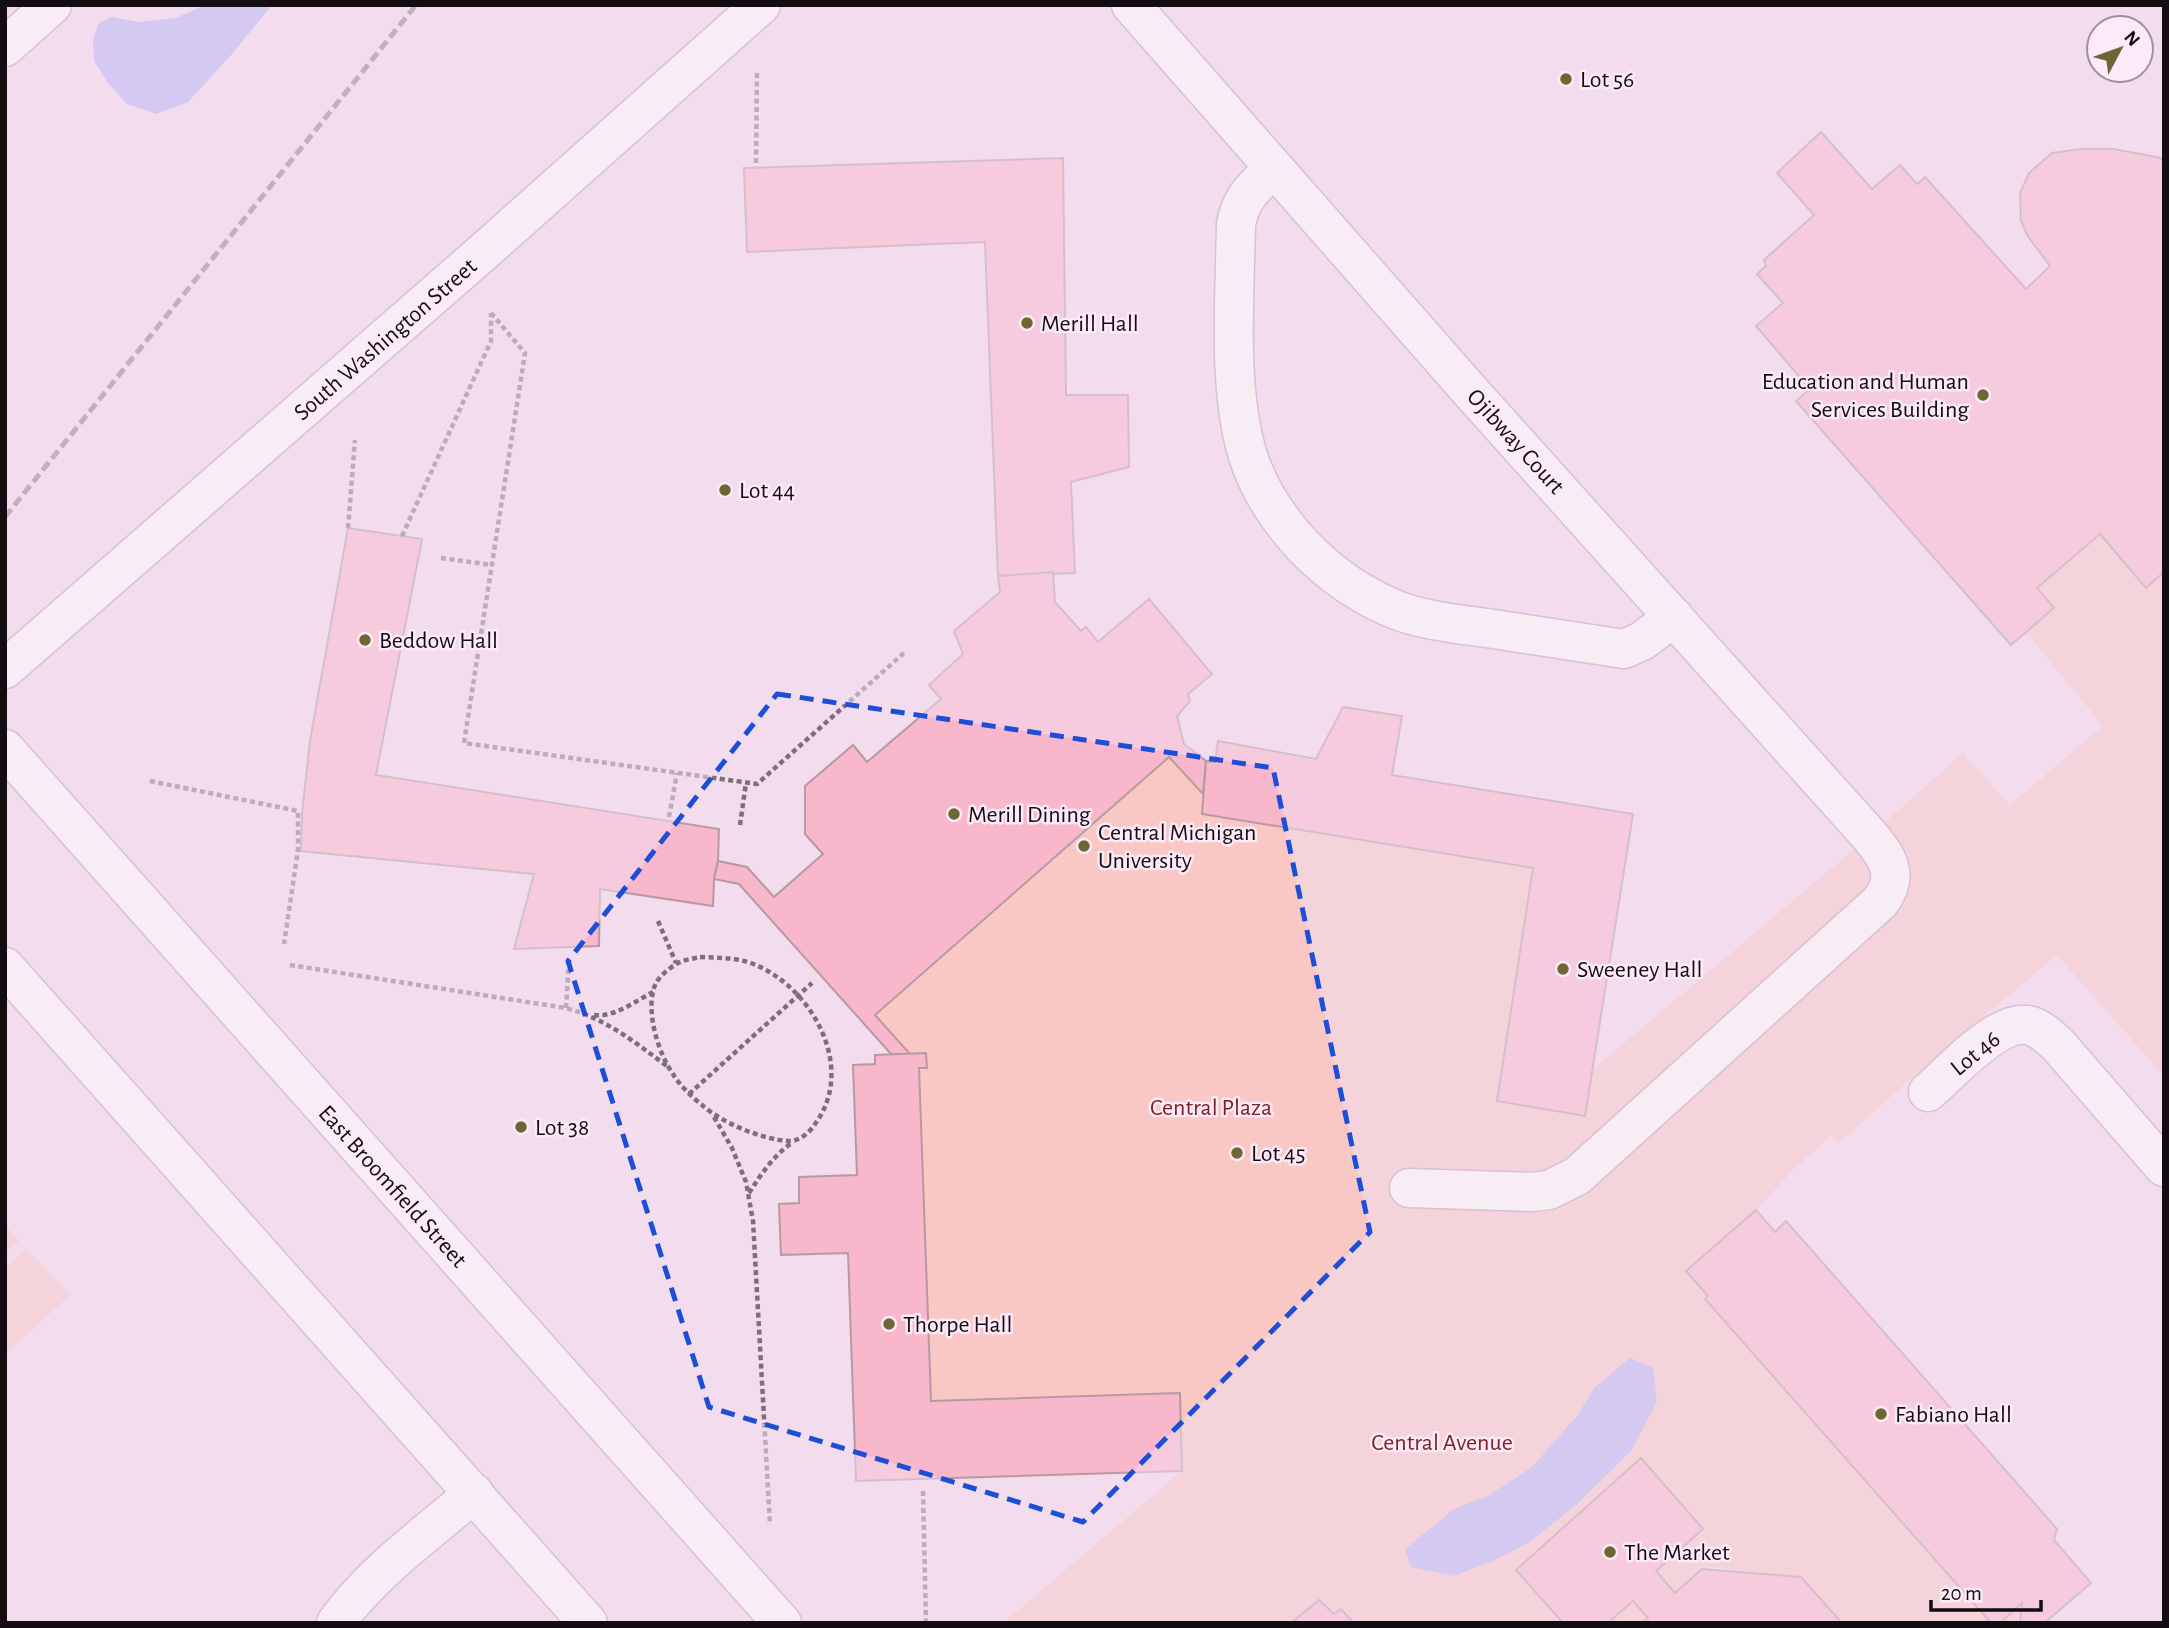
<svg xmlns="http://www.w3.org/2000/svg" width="2169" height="1628" font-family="'Alegreya Sans',sans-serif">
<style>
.green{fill:#f9c8c4}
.water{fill:#aeb1f6}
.building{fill:#f8b7cb;stroke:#b59aa2;stroke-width:2}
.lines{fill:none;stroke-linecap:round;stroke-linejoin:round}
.minor-casing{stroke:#b5a0b1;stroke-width:41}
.major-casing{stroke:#b5a0b1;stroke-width:41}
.path{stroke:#7d6f7a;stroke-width:4.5;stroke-dasharray:5 3.5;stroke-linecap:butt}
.minor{stroke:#fff;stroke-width:38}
.major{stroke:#fff;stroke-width:38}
.rail{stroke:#897a86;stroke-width:5;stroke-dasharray:10 5;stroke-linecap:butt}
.marked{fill:none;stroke:#1d4ed8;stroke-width:5;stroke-dasharray:14 9;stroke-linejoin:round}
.poi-dot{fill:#6e6733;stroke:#fdeaf8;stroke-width:2.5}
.labels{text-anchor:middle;stroke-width:5;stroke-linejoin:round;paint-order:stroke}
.poi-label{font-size:24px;fill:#130c12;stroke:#fdeaf8;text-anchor:start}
.street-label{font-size:24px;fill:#130c12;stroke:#fdeaf8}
.park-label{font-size:24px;fill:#7f2122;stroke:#fdeaf8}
</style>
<rect width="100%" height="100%" fill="#f2dced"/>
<g class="green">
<polygon points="2100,534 2146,587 2164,572 2164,1076 2057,955 1926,1065 1839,1143 1832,1135 1796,1167 1756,1210 1686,1271 1708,1296 1705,1299 1991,1623 1842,1623 1801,1577 1709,1567 1675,1593 1656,1571 1703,1529 1641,1459 1563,1623 1354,1623 1342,1609 1334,1614 1319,1600 1291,1623 1003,1623 1182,1471 1180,1394 931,1401 919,1068 927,1068 926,1054 910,1054 876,1015 1169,757 1203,794 1202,814 1533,868 1497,1101 1585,1115 1592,1070 1858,846 1963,753 2010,805 2103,726 2026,632 2054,608 2037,588"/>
<polygon points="5,1225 19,1241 5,1253"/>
<polygon points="26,1248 70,1295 5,1355 5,1268"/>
<polygon points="1633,1601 1648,1618 1642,1623 1608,1623"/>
<polygon points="2022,1603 2020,1623 2000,1623"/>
</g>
<g class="water">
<polygon points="205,5 272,5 232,54 188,102 156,114 127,104 108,83 94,61 93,39 99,23 111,17 139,22 176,18"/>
<polygon points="1630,1358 1653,1367 1657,1402 1631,1451 1574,1507 1528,1543 1493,1561 1454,1576 1411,1567 1405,1549 1454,1509 1488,1496 1532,1467 1577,1416 1595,1387"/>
</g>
<g class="building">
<polygon points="1821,132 1872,189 1900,165 1917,184 1925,177 2026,289 2050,266 2027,235 2021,220 2020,193 2029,173 2052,153 2081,149 2113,149 2141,154 2160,158 2164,162 2164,572 2146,588 2100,534 2037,588 2054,608 2011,645 1796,401 1810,389 1756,326 1783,303 1757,274 1766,266 1764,260 1814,215 1777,173"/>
<polygon points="1063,158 1066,395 1128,395 1129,467 1071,482 1075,573 998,576 985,242 747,252 744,168"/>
<polygon points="348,528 422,539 376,775 719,829 718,861 714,879 713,906 600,889 599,946 514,949 534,874 301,851 302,813 310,741"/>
<polygon points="1053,572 1055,602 1081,631 1086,627 1098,642 1149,599 1212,674 1188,694 1190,701 1177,716 1184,744 1206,761 1203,794 1169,757 875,1015 910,1054 891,1054 739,884 714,879 718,861 747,867 774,897 823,854 805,834 805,786 853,745 867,762 941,699 929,685 963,654 954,631 1000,592 998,576"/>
<polygon points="1343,707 1402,716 1392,775 1633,814 1585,1116 1497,1101 1533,868 1202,814 1206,761 1215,762 1218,741 1316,759"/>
<polygon points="926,1053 927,1068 919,1068 931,1401 1180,1393 1182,1471 856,1481 848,1253 781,1255 779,1204 799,1203 799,1177 857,1175 853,1065 875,1064 875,1055"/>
<polygon points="1756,1210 1775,1232 1786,1221 2057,1529 2054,1540 2091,1583 2048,1620 2048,1623 2020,1623 2022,1603 2000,1623 1991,1623 1705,1299 1708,1296 1686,1271"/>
<polygon points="1641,1458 1703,1529 1656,1571 1675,1593 1702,1569 1801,1577 1842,1623 1642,1623 1648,1618 1633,1601 1608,1623 1563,1623 1516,1570"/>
<polygon points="1319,1600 1334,1614 1341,1609 1354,1623 1291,1623"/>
</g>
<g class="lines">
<defs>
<g id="minor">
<path d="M1131 5 1471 392 1869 835C1887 857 1901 875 1880 902L1577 1176 1549 1190 1531 1192 1409 1188"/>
<polyline points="5,47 52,5"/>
<path d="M1274 168C1255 186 1241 197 1236 224 1235 295 1227 388 1248 456 1259 491 1279 520 1303 546 1330 574 1363 597 1399 611 1427 621 1458 624 1487 628 1533 635 1578 642 1624 649L1642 641 1674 617"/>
<polyline points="5,669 481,254 761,5"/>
<path d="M1928 1092C1950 1073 1997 1020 2027 1025 2039 1027 2050 1037 2059 1046L2164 1167"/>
<path d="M336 1623C372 1572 427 1534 474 1493"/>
</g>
<g id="major">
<polyline points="5,749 782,1623"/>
<polyline points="5,967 588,1623"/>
</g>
</defs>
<use href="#minor" class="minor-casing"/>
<use href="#major" class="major-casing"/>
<g class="path">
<polyline points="756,163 757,71"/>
<polyline points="491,313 525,353 464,743 757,784 905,652"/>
<polyline points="348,528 355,440"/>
<polyline points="402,536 491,341 491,313"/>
<polyline points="441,558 492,565"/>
<polyline points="150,781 298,811 298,850 284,944"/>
<polyline points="669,817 677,773"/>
<polyline points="740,825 746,783"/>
<polyline points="658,921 676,963"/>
<path d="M700 957C720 958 739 957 758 966 814 991 856 1069 815 1124 810 1132 800 1141 790 1141 763 1140 722 1123 702 1105 692 1097 680 1086 673 1074 658 1053 644 1008 656 983 659 977 669 968 675 965 681 960 692 959 700 957Z"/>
<path d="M290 965 566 1008C606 1019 635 1042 668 1067"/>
<polyline points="566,1008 569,960"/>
<path d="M594 1015C613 1018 636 1001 653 992"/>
<polyline points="689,1094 812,983"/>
<polyline points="714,1117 732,1148 746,1182 753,1221 770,1525"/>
<path d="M749 1193C762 1173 773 1156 793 1142"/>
<polyline points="923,1491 926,1623"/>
</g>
<use href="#minor" class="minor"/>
<use href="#major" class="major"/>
<polyline class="rail" points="5,517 416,5"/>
</g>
<path d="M0 0H2169V1628H0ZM777 694 1273 768 1370 1232 1083 1522 709 1407 568 961Z" fill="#f2dced" fill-opacity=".55" fill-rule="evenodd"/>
<path class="marked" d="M777 694 1273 768 1370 1232 1083 1522 709 1407 568 961Z"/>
<g class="poi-dot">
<circle cx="1566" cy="79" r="7"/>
<circle cx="1027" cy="323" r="7"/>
<circle cx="1983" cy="395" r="7"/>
<circle cx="725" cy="490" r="7"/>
<circle cx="365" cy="640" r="7"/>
<circle cx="954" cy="814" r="7"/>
<circle cx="1084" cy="846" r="7"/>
<circle cx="1563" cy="969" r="7"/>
<circle cx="521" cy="1127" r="7"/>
<circle cx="1237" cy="1153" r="7"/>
<circle cx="889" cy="1324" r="7"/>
<circle cx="1881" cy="1414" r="7"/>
<circle cx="1610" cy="1552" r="7"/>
</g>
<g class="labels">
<g class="poi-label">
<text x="1580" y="87">Lot 56</text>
<text x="1041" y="331">Merill Hall</text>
<text x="1969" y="389" text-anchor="end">Education and Human<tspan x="1969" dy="28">Services Building</tspan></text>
<text x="739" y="498">Lot 44</text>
<text x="379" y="648">Beddow Hall</text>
<text x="968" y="822">Merill Dining</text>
<text x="1098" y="840">Central Michigan<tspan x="1098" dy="28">University</tspan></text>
<text x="1577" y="977">Sweeney Hall</text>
<text x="535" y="1135">Lot 38</text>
<text x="1251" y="1161">Lot 45</text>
<text x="903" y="1332">Thorpe Hall</text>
<text x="1895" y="1422">Fabiano Hall</text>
<text x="1624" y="1560">The Market</text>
</g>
<g class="street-label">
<text transform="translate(385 339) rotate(-41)" y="8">South Washington Street</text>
<text transform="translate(1516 441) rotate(48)" y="8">Ojibway Court</text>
<text transform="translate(1975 1053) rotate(-39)" y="8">Lot 46</text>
<text transform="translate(393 1186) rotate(48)" y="8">East Broomfield Street</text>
</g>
<g class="park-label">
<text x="1211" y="1115">Central Plaza</text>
<text x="1442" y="1450">Central Avenue</text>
</g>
</g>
<rect width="2169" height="1628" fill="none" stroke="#130c12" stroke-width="14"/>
<g transform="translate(2120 49) rotate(49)"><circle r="33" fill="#fdeaf8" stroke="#9f919c" stroke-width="2"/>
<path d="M0-5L12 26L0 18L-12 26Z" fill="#6e6733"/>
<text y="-10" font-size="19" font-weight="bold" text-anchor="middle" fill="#130c12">N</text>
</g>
<path d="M1931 1600v10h110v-10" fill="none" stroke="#130c12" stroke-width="3.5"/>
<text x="1941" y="1600" font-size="21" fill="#130c12" stroke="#fdeaf8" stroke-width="5" paint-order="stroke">20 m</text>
</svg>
